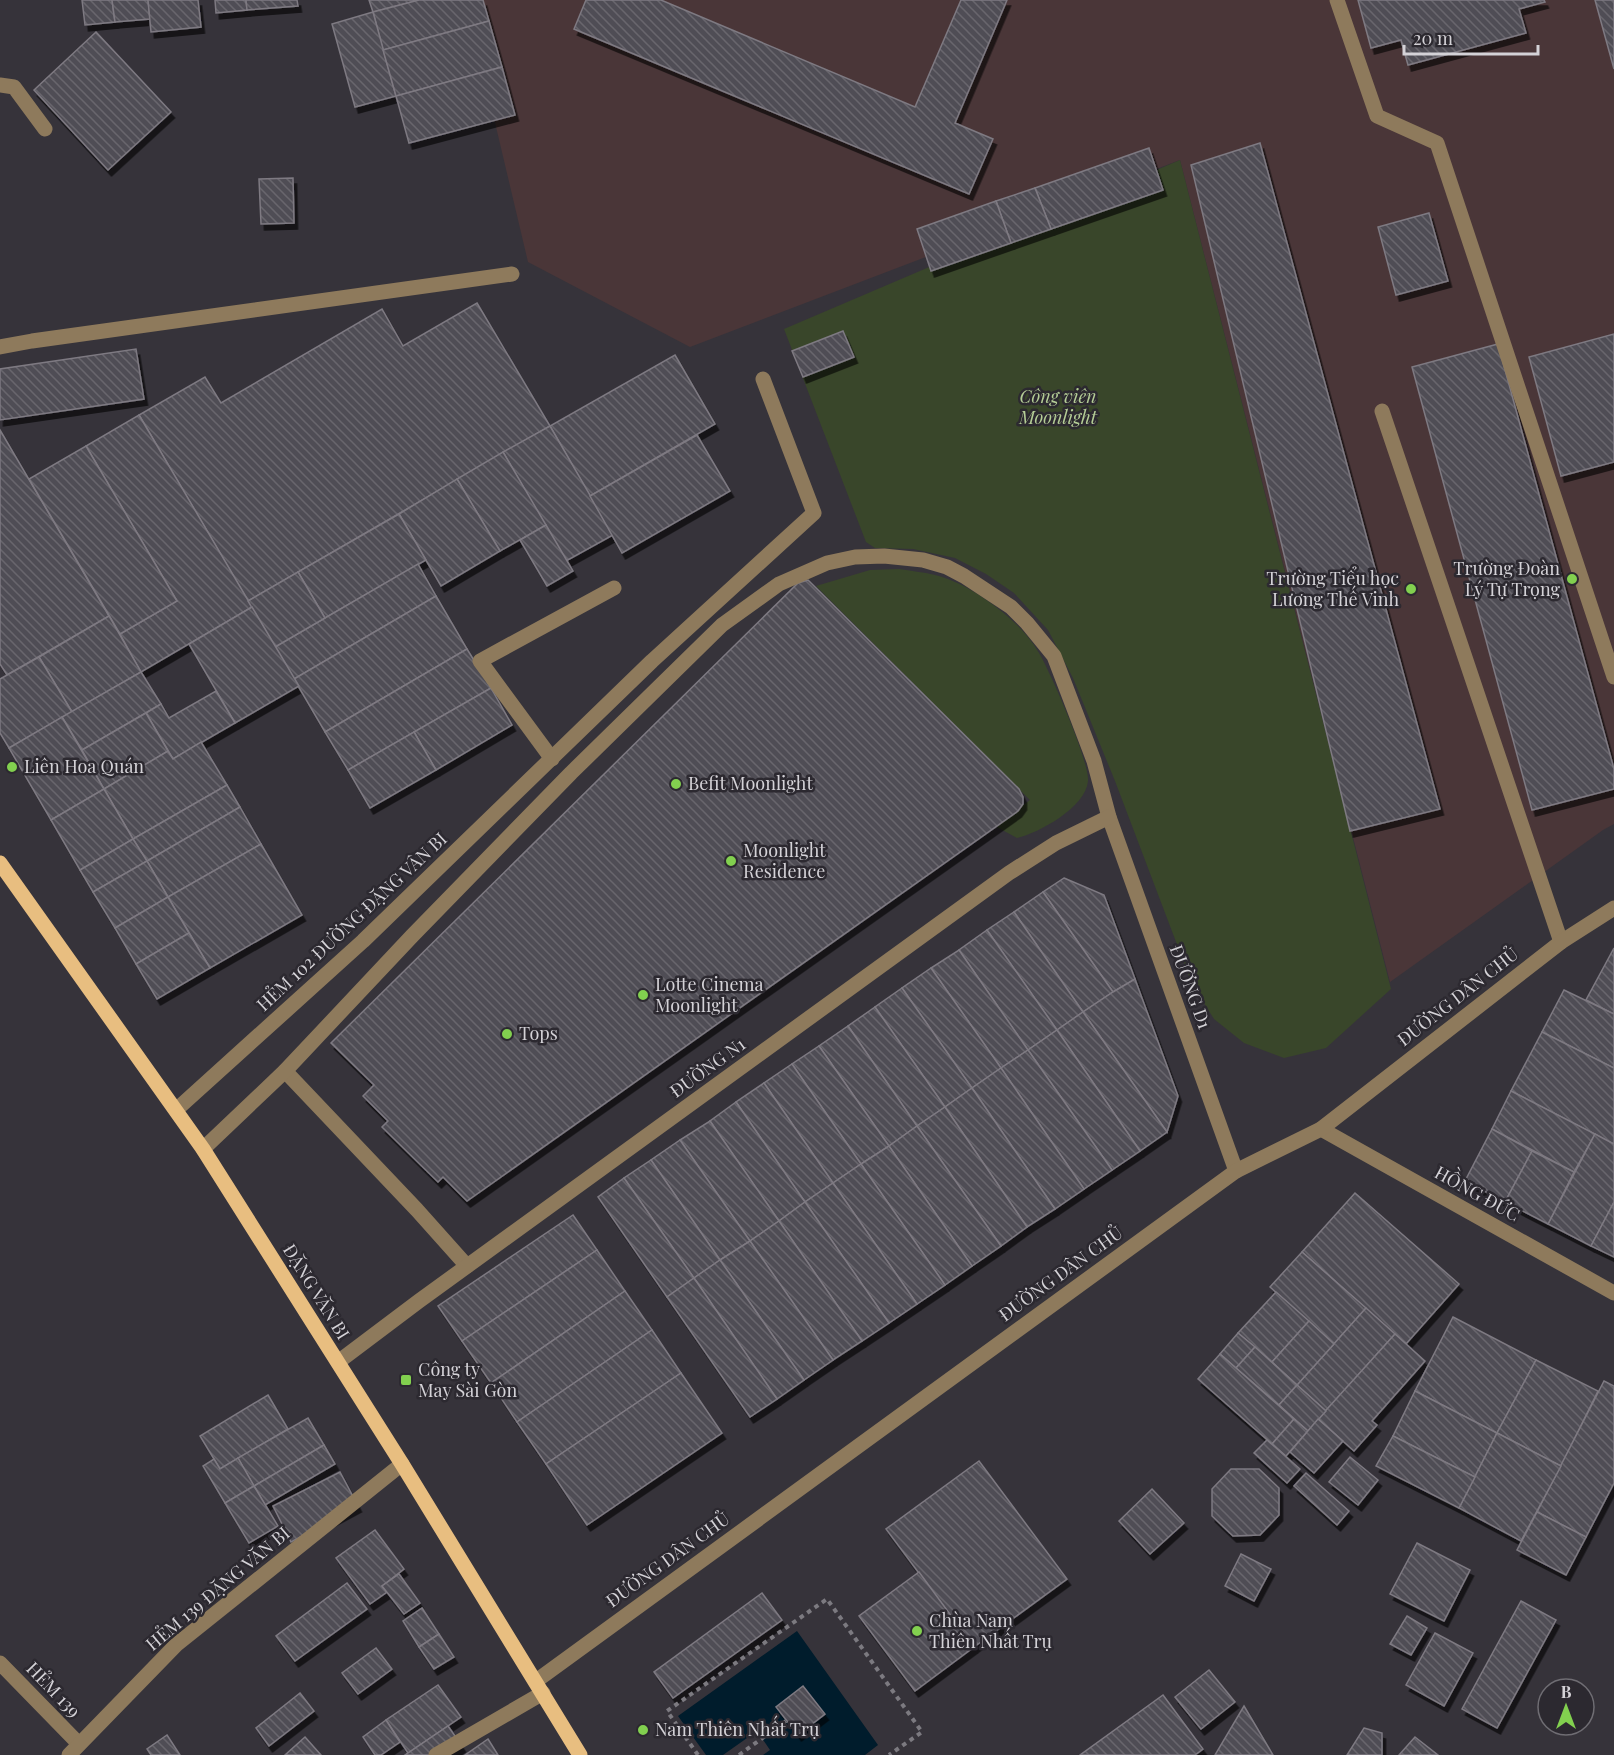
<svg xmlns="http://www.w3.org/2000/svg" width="1614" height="1755" font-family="'Playfair Display',serif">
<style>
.education{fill:#4a3638}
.park{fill:#39462a}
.water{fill:#001c2c;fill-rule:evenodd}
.building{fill:url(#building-back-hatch);stroke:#7e7a82;stroke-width:1.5;filter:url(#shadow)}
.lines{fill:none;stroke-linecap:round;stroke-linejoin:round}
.path{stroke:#7c7a80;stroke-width:4;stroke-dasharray:4.5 4.5;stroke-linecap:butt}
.minor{stroke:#8e7a5c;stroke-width:15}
.major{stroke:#e8be80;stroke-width:15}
.poi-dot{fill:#82d04f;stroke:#2c2930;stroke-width:2}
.labels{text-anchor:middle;stroke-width:5;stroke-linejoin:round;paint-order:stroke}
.park-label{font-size:18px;font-style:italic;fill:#b4cd96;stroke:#2c2930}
.poi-label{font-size:18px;fill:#d4d2d7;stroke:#2c2930;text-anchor:start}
.street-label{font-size:18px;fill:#d4d2d7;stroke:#2c2930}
</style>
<defs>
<pattern id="building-back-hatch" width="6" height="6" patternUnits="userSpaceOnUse" patternTransform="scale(1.5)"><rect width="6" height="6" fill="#504d55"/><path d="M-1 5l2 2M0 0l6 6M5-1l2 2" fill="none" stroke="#68666d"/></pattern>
<filter id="shadow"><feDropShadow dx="3.5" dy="6" stdDeviation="0" flood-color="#0009"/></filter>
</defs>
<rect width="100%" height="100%" fill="#36333a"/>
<polygon class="education" points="466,0 1614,0 1614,824 1603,830 1390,982 1180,160 690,347 528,262"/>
<g class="park">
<polygon points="1180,160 1391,989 1326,1048 1284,1058 1244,1043 1214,1019 1192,984 1115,781 1073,678 1048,630 1014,593 986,574 955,558 913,549 875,548 866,542 784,329"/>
<path d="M899 569C911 571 923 572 935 575 960 581 986 598 1006 615 1019 626 1031 639 1039 653 1050 671 1090 763 1088 781 1086 807 1039 833 1017 838L995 826 1030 800 816 586 870 570Z"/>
</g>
<path class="water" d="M797 1631 878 1745 865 1755H763L770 1750 757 1731 723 1755H706L678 1716ZM803 1686 824 1714 798 1735 776 1707Z"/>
<g class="building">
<polygon points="82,0 112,0 115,22 85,25"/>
<polygon points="112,0 148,0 150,19 115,22"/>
<polygon points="148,0 198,0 201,27 151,32"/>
<polygon points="215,0 246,0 247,10 216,13"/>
<polygon points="246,0 297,0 298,6 247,10"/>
<polygon points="369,0 419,0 373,12"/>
<polygon points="419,0 483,0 489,21 383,50 373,12"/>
<polygon points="586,0 661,0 915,107 961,0 1007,0 955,123 993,139 969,194 574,29"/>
<polygon points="1358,0 1544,0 1545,2 1519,9 1526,33 1408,65 1401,40 1371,48"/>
<polygon points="1595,0 1614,0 1614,69"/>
<polygon points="373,12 396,96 355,107 332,24"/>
<polygon points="489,21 502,67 396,96 383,50"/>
<polygon points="96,32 171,112 108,170 34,90"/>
<polygon points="502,67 515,115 409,143 396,96"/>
<polygon points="1260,143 1440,809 1350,831 1191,165"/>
<polygon points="1149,148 1163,190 1051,229 1035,188"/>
<polygon points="293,178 294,223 261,224 259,179"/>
<polygon points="1035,188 1051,229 1011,243 996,201"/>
<polygon points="996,201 1011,243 931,271 917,229"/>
<polygon points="1429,213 1448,281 1396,295 1378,227"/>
<polygon points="477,303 550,426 248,601 139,415 205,377 221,403 382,309 403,346"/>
<polygon points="843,331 854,357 803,377 792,351"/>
<polygon points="1614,334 1614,462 1561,476 1529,357"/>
<polygon points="1498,344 1614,769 1614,789 1532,810 1412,367"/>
<polygon points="136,349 144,399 0,420 0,369"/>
<polygon points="675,355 715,424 590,496 550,426"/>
<polygon points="139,415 252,607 141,672 120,634 177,601 86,446"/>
<polygon points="550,426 613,535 566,561 503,452"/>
<polygon points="0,430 109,616 7,675 0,664"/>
<polygon points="697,435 730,491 622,553 590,496"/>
<polygon points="86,446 177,601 120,634 29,479"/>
<polygon points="503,452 546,525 500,551 457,479"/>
<polygon points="457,479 500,551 441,586 399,514"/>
<polygon points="399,514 426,560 325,618 298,572"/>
<polygon points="546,525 573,571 547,586 520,540"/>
<polygon points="418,564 436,596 294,679 275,647"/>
<polygon points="298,572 325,618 275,647 248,601"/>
<polygon points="808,580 1019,789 1023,797 1023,804 1018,811 467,1201 443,1177 438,1182 382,1127 388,1121 363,1096 374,1085 331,1043 798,583"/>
<polygon points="436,596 467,649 325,732 294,679"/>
<polygon points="252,607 299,686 235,723 189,644"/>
<polygon points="109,616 141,672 72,712 39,657"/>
<polygon points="467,649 491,688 348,770 325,732"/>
<polygon points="39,657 72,712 9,748 0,733 0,679"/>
<polygon points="141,672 161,704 82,750 62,717"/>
<polygon points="491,688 512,725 436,770 414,732"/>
<polygon points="216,691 235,723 173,759 146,713 161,704 169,718"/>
<polygon points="146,713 168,751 104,789 82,750"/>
<polygon points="62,717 104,789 51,820 9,748"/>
<polygon points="414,732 436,770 370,808 348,770"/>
<polygon points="201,742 227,785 133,839 104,789 168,751 173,759"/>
<polygon points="227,785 240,807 147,861 133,839"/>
<polygon points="104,789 133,839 80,870 51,820"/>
<polygon points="240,807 261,844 168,897 147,861"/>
<polygon points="133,839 147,861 93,892 80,870"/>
<polygon points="261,844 302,915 210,968 168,897"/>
<polygon points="147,861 168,897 115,928 93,892"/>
<polygon points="1064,878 1104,895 1135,979 1113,992 1043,892"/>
<polygon points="1043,892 1113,992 1083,1012 1014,912"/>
<polygon points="168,897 189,933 136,964 115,928"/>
<polygon points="1014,912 1083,1012 1057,1030 987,930"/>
<polygon points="987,930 1057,1030 1028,1050 959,950"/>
<polygon points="189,933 210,968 157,999 136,964"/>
<polygon points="1614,948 1614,1014 1586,1000"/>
<polygon points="959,950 1028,1050 1001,1068 931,968"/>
<polygon points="931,968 1001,1068 972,1088 902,988"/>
<polygon points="1135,979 1178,1096 1167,1132 1083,1012 1113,992"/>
<polygon points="902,988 972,1088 945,1107 875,1007"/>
<polygon points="1564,990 1614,1014 1614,1068 1542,1032"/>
<polygon points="875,1007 945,1107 917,1126 848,1026"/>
<polygon points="1083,1012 1167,1132 1140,1151 1057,1030"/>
<polygon points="848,1026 917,1126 889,1146 819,1046"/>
<polygon points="1057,1030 1140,1151 1112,1170 1028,1050"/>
<polygon points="1542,1032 1614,1068 1614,1144 1511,1091"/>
<polygon points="819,1046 889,1146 861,1164 792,1064"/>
<polygon points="1028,1050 1112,1170 1084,1189 1001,1068"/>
<polygon points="792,1064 861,1164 833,1183 764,1083"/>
<polygon points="1001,1068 1084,1189 1055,1209 972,1088"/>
<polygon points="764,1083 833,1183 805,1202 736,1102"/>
<polygon points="972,1088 1055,1209 1027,1227 945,1107"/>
<polygon points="1511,1091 1595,1134 1574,1172 1492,1129"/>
<polygon points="736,1102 805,1202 779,1221 710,1121"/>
<polygon points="945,1107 1027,1227 1001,1246 917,1126"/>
<polygon points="710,1121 779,1221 750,1241 680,1140"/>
<polygon points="917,1126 1001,1246 972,1266 889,1146"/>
<polygon points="1492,1129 1532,1151 1505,1202 1465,1181"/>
<polygon points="1595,1134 1614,1144 1614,1202 1591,1246 1548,1224"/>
<polygon points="680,1140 750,1241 720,1260 651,1160"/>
<polygon points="889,1146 972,1266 945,1285 861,1164"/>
<polygon points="1532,1151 1574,1172 1548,1224 1505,1202"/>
<polygon points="651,1160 720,1260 694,1278 624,1178"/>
<polygon points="861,1164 945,1285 917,1304 833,1183"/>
<polygon points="624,1178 694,1278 667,1297 598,1197"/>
<polygon points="833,1183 917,1304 889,1323 805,1202"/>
<polygon points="1355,1193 1459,1284 1406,1344 1302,1252"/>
<polygon points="805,1202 889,1323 862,1341 779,1221"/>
<polygon points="1614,1202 1614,1257 1591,1246"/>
<polygon points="573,1215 597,1250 462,1341 438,1306"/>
<polygon points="779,1221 862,1341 833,1360 750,1241"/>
<polygon points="750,1241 833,1360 804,1380 720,1260"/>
<polygon points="597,1250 625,1291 491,1383 462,1341"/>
<polygon points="1302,1252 1366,1308 1334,1344 1270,1287"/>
<polygon points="720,1260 804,1380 777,1399 694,1278"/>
<polygon points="694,1278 777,1399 750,1417 667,1297"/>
<polygon points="625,1291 652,1330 517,1422 491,1383"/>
<polygon points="1276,1292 1309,1321 1272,1362 1238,1333"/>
<polygon points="1366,1308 1395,1334 1326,1411 1297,1385"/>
<polygon points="1453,1317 1536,1360 1497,1433 1415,1391"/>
<polygon points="1309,1321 1334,1344 1297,1385 1272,1362"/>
<polygon points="652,1330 681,1373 546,1464 517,1422"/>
<polygon points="1238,1333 1255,1347 1236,1368 1220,1354"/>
<polygon points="1395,1334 1425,1361 1372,1421 1377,1425 1354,1451 1318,1419"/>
<polygon points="1255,1347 1297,1385 1279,1405 1236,1368"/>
<polygon points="1220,1354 1294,1419 1272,1444 1198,1379"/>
<polygon points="1536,1360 1598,1391 1561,1466 1497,1433"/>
<polygon points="681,1373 722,1433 587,1525 546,1464"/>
<polygon points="1604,1381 1614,1386 1614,1483 1586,1537 1537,1512"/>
<polygon points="1297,1385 1326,1411 1308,1431 1279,1405"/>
<polygon points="1415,1391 1497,1433 1475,1477 1393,1436"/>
<polygon points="268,1395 288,1429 220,1469 200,1436"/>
<polygon points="308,1418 324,1445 254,1486 238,1458"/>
<polygon points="1294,1419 1308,1431 1286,1456 1272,1444"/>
<polygon points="1318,1419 1343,1441 1314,1473 1290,1452"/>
<polygon points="1497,1433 1561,1466 1521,1541 1459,1508"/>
<polygon points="1393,1436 1475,1477 1459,1508 1376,1466"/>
<polygon points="1267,1440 1300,1469 1287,1483 1254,1453"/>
<polygon points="324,1445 335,1464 265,1505 254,1486"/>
<polygon points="1350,1457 1378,1480 1358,1505 1329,1482"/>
<polygon points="238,1458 254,1486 225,1503 203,1466 214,1459 220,1469"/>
<polygon points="979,1461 1067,1579 974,1647 886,1529"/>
<polygon points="1231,1469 1259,1469 1279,1488 1279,1515 1260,1535 1233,1536 1212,1516 1212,1489"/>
<polygon points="340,1472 358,1506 291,1542 273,1506"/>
<polygon points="1306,1473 1349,1511 1337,1525 1294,1486"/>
<polygon points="254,1486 278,1526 249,1543 225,1503"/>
<polygon points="1152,1489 1184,1523 1150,1554 1119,1521"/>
<polygon points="1537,1512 1586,1537 1566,1575 1517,1550"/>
<polygon points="375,1530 404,1569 382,1586 387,1592 370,1604 336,1558"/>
<polygon points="1417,1543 1470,1570 1444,1621 1390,1594"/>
<polygon points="1241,1554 1271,1569 1254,1601 1225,1586"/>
<polygon points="919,1572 974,1647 915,1691 859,1616"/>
<polygon points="399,1574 420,1603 404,1614 382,1586"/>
<polygon points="347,1583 367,1609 295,1661 276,1636"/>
<polygon points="762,1593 782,1620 673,1698 654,1672"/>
<polygon points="1521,1601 1556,1620 1497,1728 1462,1709"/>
<polygon points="422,1608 439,1634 419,1647 403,1621"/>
<polygon points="1407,1616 1427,1628 1411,1655 1390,1644"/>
<polygon points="1435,1633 1473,1653 1444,1706 1406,1685"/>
<polygon points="439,1634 454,1657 434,1669 419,1647"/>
<polygon points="376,1648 392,1669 358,1694 342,1673"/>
<polygon points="1209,1670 1235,1702 1201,1729 1175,1697"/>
<polygon points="438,1685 461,1717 408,1753 386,1720"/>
<polygon points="803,1686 825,1714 798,1735 776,1707"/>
<polygon points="300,1693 314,1711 269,1746 256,1728"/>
<polygon points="1163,1695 1203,1749 1195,1755 1080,1755"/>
<polygon points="1244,1706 1273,1755 1215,1755"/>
<polygon points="386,1720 400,1742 381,1755 375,1755 363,1737"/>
<polygon points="448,1726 462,1746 448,1755 405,1755"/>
<polygon points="1364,1728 1382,1733 1382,1755 1347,1755"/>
<polygon points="167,1735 180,1755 151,1755 147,1749"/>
<polygon points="305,1737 321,1755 285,1755"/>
<polygon points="1415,1737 1438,1755 1399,1755"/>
<polygon points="488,1739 498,1755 465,1755"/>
</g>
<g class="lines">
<g class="path">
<polyline points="698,1755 667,1711 827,1599 922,1732 889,1755"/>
<polyline points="739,1755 786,1721"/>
</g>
<g class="minor">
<polyline points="1337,0 1377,116 1437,143 1614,677"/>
<polyline points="0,85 14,87 45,129"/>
<polyline points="0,347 32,341 512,274"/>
<polyline points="1382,411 1561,942"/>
<polyline points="552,759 480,661 614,588"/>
<polyline points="285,1071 417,1210 467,1266"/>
<polyline points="176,1110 363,941 652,661 814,513 763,379"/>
<polyline points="1321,1129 1614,1293"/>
<polyline points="203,1149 285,1071 412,936 571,773 722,625 779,584 827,563 855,557 884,556 923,560 947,567 964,576 1011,607 1027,623 1054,656 1094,761 1109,817 1236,1171"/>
<polyline points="338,1362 419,1301 1009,873 1056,843 1109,817"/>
<polyline points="0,1663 79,1744"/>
<polyline points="536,1681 1236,1171 1321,1129 1561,942 1614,908"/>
<polyline points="69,1755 176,1645 402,1464"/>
<polyline points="436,1755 543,1693"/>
</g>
<polyline class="major" points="0,863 203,1149 402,1464 580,1755"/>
</g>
<g class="poi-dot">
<circle cx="1572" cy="579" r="6"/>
<circle cx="1411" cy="589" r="6"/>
<circle cx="12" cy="767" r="6"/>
<circle cx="676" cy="784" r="6"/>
<circle cx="731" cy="861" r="6"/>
<circle cx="643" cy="995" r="6"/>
<circle cx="507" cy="1034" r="6"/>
<rect x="400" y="1374" width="12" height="12" rx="3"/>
<circle cx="917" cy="1631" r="6"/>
<circle cx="643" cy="1730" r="6"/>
</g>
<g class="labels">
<g class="park-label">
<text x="1058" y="403">Công viên<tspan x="1058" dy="21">Moonlight</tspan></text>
</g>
<g class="poi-label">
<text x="1560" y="575" text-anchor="end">Trường Đoàn<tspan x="1560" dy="21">Lý Tự Trọng</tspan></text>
<text x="1399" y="585" text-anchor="end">Trường Tiểu học<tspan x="1399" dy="21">Lương Thế Vinh</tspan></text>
<text x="24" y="773">Liên Hoa Quán</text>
<text x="688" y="790">Befit Moonlight</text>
<text x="743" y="857">Moonlight<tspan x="743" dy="21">Residence</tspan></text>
<text x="655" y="991">Lotte Cinema<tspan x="655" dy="21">Moonlight</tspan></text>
<text x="519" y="1040">Tops</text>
<text x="418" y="1376">Công ty<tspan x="418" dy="21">May Sài Gòn</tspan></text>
<text x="929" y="1627">Chùa Nam<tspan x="929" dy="21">Thiên Nhất Trụ</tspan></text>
<text x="655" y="1736">Nam Thiên Nhất Trụ</text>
</g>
<g class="street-label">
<text transform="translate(352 922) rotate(-43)" y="6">HẺM 102 ĐƯỜNG ĐẶNG VÂN BI</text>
<text transform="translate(1190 987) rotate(70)" y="6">ĐƯỜNG D1</text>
<text transform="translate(1458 997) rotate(-38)" y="6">ĐƯỜNG DÂN CHỦ</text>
<text transform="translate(708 1068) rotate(-36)" y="6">ĐƯỜNG N1</text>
<text transform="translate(1477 1194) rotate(29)" y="6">HỒNG ĐỨC</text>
<text transform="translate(1061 1274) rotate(-36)" y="6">ĐƯỜNG DÂN CHỦ</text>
<text transform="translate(316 1292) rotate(58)" y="6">ĐẶNG VĂN BI</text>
<text transform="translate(668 1560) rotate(-36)" y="6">ĐƯỜNG DÂN CHỦ</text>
<text transform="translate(218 1589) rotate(-40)" y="6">HẺM 139 ĐẶNG VĂN BI</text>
<text transform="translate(53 1690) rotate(46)" y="6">HẺM 139</text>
</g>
</g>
<g transform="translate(1566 1707)"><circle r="28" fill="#2c2930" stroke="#6f6d73" stroke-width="1.5"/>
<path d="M0-4.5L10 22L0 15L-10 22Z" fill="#82d04f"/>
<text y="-9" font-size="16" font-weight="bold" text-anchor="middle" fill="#d4d2d7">B</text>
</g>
<path d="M1404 45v9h134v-9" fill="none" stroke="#d4d2d7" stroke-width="3"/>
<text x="1413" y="45" font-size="18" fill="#d4d2d7" stroke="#2c2930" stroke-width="4.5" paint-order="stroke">20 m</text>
</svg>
